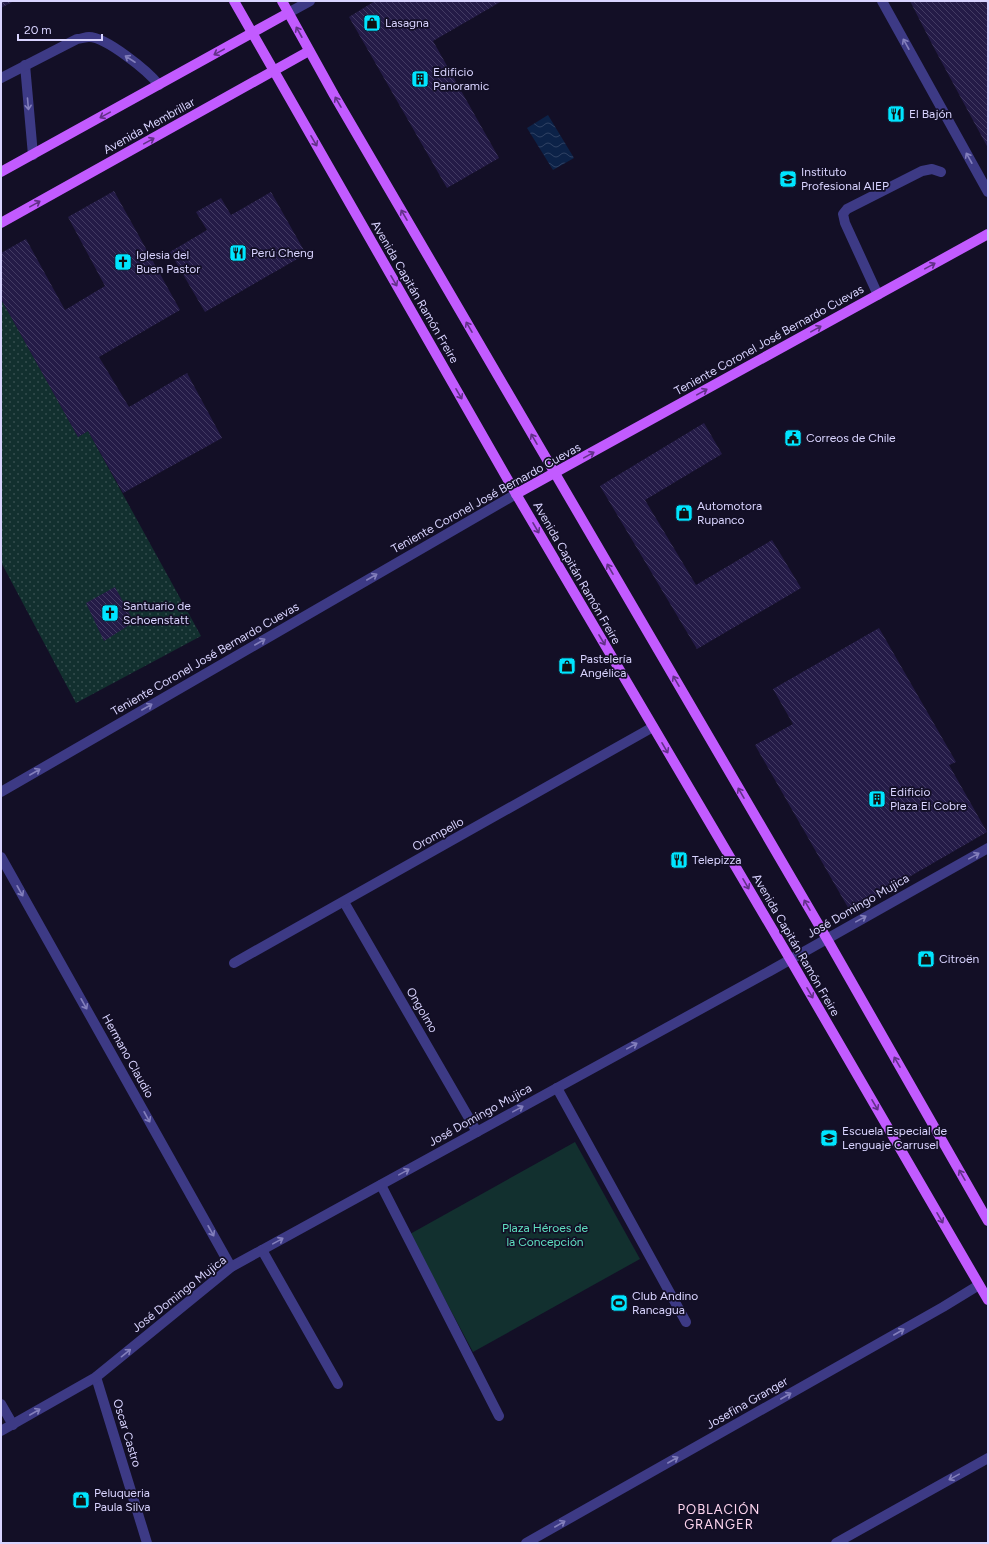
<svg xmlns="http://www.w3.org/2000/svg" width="989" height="1544" font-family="Figtree,sans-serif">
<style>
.grass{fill:url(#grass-dots)}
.park{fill:#12302f}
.water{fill:url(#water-waves)}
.building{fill:url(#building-back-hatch)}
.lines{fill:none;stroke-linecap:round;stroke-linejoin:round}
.minor{stroke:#3d3a85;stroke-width:10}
.major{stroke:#c25bff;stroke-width:10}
.oneway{stroke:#623188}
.oneway2{stroke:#837fbc}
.labels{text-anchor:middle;stroke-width:3.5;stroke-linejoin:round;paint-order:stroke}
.poi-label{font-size:12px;fill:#d9d4ff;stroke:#130f26;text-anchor:start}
.street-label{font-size:12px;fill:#d9d4ff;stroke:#130f26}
.park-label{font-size:12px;fill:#5fe0c0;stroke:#130f26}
.neighbourhood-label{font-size:13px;letter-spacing:1px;fill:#ffd6f0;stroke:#130f26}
</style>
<defs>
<pattern id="grass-dots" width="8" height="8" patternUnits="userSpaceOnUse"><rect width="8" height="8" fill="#12302f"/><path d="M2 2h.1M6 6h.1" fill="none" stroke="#344d4e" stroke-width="1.8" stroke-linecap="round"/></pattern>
<pattern id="water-waves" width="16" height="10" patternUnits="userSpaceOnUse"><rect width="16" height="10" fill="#0c2248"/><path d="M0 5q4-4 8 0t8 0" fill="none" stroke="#2f4163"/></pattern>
<pattern id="building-back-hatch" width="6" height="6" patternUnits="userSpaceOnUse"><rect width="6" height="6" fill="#241b47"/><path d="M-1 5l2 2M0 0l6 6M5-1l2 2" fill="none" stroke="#433b63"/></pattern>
</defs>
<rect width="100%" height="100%" fill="#130f26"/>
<polygon class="grass" points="1,299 78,437 88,431 201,636 76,703 1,562"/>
<polygon class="park" points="575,1142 640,1259 473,1352 410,1234"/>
<polygon class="water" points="548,115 574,158 553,170 527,128"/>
<g class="building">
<polygon points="1,1 14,1 1,8"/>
<polygon points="375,1 502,1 433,41 499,158 447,188 349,17"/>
<polygon points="910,1 988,1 988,148 933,46"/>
<polygon points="114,191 180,310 99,357 129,407 187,373 222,438 123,493 88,431 78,437 1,299 1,253 26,239 65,310 105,286 68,217"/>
<polygon points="271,192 306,254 205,312 170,252 207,230 196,212 221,198 231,215"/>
<polygon points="704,423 722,454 645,500 696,585 772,540 801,588 697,649 600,486"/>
<polygon points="115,587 134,622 104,641 86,603"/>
<polygon points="879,628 956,762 949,765 987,832 850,911 755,745 793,724 773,689"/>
</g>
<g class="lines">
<g class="minor">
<polyline points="882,1 988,192"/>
<polyline points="288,13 310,1"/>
<polyline points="25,65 33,155"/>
<path d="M1 78 77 39C81 39 85 37 89 37 106 37 148 71 159 85"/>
<polyline points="878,295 845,223 843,214 847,209 922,171 932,169 941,172"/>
<polyline points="1,792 516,494"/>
<polyline points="1,857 231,1267"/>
<polyline points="344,902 477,1132"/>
<polyline points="234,963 653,727"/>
<polyline points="557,1088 686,1322"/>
<polyline points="381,1185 499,1416"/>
<polyline points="262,1250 338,1384"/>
<polyline points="96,1377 147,1543"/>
<polyline points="1,1404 13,1425"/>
<polyline points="1,1431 96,1377 231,1267 770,971 988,848"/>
<polyline points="526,1543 943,1307 979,1285"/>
<polyline points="836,1543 988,1458"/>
</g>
<g class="major">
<polyline points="234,1 516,494 790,959 988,1300"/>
<polyline points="282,1 334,95 827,939 988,1221"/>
<polyline points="1,172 288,13"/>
<polyline points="1,223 309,51"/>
<polyline points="516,494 988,234"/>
</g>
</g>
<defs><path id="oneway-shaft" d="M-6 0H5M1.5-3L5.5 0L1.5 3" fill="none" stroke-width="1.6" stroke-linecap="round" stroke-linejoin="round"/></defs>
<g class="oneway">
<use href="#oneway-shaft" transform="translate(299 32) rotate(-119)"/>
<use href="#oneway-shaft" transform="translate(219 52) rotate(151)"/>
<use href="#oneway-shaft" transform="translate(338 102) rotate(-120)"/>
<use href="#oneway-shaft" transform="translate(105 115) rotate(151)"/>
<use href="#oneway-shaft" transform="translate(149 141) rotate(-29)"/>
<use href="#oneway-shaft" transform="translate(314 141) rotate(60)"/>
<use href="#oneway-shaft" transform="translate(35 204) rotate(-29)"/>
<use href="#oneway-shaft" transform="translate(404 215) rotate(-120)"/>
<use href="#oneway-shaft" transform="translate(930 266) rotate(-29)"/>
<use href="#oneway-shaft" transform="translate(394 281) rotate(60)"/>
<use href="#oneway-shaft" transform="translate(469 327) rotate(-120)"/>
<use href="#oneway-shaft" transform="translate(816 329) rotate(-29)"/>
<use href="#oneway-shaft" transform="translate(702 392) rotate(-29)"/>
<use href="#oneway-shaft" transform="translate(459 394) rotate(60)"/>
<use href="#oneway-shaft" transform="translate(534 439) rotate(-120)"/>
<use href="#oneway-shaft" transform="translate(589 455) rotate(-29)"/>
<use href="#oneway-shaft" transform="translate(536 528) rotate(60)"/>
<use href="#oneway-shaft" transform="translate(610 569) rotate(-120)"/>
<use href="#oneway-shaft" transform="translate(602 640) rotate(59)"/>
<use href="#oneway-shaft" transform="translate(676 681) rotate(-120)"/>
<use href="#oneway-shaft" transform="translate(665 748) rotate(60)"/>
<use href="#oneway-shaft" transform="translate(741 793) rotate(-120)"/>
<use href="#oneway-shaft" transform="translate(746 884) rotate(60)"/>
<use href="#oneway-shaft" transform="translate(807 905) rotate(-120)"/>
<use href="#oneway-shaft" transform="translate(810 993) rotate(60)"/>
<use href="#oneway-shaft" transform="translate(897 1062) rotate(-120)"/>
<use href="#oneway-shaft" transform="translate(875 1105) rotate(60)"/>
<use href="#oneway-shaft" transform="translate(962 1175) rotate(-120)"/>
<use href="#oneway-shaft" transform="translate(940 1218) rotate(60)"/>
</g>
<g class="oneway2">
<use href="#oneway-shaft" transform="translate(906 44) rotate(-119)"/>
<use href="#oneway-shaft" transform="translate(130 59) rotate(-147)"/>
<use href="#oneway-shaft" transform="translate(28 104) rotate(85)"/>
<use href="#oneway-shaft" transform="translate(969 158) rotate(-119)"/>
<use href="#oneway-shaft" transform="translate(372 577) rotate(-30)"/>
<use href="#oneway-shaft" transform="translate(260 642) rotate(-30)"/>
<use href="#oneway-shaft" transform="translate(147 707) rotate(-30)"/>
<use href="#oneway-shaft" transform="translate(35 772) rotate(-30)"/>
<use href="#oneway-shaft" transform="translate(974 856) rotate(-29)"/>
<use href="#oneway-shaft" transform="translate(20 891) rotate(61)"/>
<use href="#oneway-shaft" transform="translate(861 919) rotate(-29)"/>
<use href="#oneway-shaft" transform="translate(84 1004) rotate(61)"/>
<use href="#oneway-shaft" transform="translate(632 1046) rotate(-29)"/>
<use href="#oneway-shaft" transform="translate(518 1109) rotate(-29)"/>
<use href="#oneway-shaft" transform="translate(147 1117) rotate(61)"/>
<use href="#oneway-shaft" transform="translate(404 1172) rotate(-29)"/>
<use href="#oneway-shaft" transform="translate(211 1231) rotate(61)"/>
<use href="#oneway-shaft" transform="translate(278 1241) rotate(-29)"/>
<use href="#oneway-shaft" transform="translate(899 1332) rotate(-30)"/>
<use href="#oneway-shaft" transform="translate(126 1353) rotate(-39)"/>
<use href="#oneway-shaft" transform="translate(786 1396) rotate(-30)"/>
<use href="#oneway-shaft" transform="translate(35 1412) rotate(-30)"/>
<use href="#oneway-shaft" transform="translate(673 1460) rotate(-30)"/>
<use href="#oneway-shaft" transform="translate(954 1477) rotate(151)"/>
<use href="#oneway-shaft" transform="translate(560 1524) rotate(-30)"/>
</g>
<defs>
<symbol id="shop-square" viewBox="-11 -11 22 22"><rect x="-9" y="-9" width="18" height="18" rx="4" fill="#00e5ff" stroke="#130f26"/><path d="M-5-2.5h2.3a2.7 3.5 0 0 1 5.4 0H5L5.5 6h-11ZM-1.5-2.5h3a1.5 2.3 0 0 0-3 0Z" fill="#111"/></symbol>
<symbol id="building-square" viewBox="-11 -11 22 22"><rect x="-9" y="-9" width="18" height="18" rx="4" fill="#00e5ff" stroke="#130f26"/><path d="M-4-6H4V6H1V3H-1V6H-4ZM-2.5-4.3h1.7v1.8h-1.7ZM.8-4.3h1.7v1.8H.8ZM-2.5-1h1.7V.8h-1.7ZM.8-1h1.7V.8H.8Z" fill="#111"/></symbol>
<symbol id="restaurant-square" viewBox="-11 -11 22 22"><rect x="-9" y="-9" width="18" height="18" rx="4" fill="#00e5ff" stroke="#130f26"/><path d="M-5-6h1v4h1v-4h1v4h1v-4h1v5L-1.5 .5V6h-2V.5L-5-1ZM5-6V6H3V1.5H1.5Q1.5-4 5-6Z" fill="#111"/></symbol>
<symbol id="university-square" viewBox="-11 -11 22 22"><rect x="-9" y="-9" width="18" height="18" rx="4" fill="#00e5ff" stroke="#130f26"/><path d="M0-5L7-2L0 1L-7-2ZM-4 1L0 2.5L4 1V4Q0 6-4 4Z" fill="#111"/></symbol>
<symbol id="church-square" viewBox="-11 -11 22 22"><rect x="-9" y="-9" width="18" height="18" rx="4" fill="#00e5ff" stroke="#130f26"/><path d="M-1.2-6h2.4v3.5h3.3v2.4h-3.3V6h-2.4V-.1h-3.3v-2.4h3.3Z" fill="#111"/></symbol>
<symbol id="civic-square" viewBox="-11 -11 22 22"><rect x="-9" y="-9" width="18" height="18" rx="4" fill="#00e5ff" stroke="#130f26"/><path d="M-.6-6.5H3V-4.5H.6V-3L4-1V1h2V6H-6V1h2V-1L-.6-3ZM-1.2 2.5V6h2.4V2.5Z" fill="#111"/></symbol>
<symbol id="school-square" viewBox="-11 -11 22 22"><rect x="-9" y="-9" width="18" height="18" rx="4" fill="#00e5ff" stroke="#130f26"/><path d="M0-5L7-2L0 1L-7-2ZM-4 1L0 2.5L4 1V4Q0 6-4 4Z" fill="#111"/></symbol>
<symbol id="stadium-square" viewBox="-11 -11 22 22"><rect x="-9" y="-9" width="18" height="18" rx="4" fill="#00e5ff" stroke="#130f26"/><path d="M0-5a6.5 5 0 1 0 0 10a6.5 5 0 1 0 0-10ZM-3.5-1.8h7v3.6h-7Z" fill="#111"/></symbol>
</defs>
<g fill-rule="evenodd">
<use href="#shop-square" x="362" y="13" width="20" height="20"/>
<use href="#building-square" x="410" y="69" width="20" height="20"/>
<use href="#restaurant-square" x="886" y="104" width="20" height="20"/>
<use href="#university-square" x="778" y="169" width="20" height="20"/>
<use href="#restaurant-square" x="228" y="243" width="20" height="20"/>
<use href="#church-square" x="113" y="252" width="20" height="20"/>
<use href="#civic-square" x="783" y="428" width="20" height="20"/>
<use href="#shop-square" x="674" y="503" width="20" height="20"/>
<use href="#church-square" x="100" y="603" width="20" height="20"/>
<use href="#shop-square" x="557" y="656" width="20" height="20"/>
<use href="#building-square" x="867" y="789" width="20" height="20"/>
<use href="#restaurant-square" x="669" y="850" width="20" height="20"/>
<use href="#shop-square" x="916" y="949" width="20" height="20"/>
<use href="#school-square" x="819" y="1128" width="20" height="20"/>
<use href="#stadium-square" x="609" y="1293" width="20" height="20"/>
<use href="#shop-square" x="71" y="1490" width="20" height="20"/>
</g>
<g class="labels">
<g class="poi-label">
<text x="385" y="27">Lasagna</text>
<text x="433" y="76">Edificio<tspan x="433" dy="14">Panoramic</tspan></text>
<text x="909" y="118">El Bajón</text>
<text x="801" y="176">Instituto<tspan x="801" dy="14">Profesional AIEP</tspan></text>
<text x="251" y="257">Perú Cheng</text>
<text x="136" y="259">Iglesia del<tspan x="136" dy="14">Buen Pastor</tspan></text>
<text x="806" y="442">Correos de Chile</text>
<text x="697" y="510">Automotora<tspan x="697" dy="14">Rupanco</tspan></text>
<text x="123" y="610">Santuario de<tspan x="123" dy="14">Schoenstatt</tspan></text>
<text x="580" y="663">Pastelería<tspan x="580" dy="14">Angélica</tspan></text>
<text x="890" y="796">Edificio<tspan x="890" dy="14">Plaza El Cobre</tspan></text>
<text x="692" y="864">Telepizza</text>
<text x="939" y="963">Citroën</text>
<text x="842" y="1135">Escuela Especial de<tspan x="842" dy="14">Lenguaje Carrusel</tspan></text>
<text x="632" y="1300">Club Andino<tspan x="632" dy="14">Rancagua</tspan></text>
<text x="94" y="1497">Peluqueria<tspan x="94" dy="14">Paula Silva</tspan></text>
</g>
<g class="street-label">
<text transform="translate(149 126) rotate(-29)" y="4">Avenida Membrillar</text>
<text transform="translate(415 292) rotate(60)" y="4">Avenida Capitán Ramón Freire</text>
<text transform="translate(769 340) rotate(-29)" y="4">Teniente Coronel José Bernardo Cuevas</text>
<text transform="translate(486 498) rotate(-29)" y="4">Teniente Coronel José Bernardo Cuevas</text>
<text transform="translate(577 573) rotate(60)" y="4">Avenida Capitán Ramón Freire</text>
<text transform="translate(205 659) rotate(-30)" y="4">Teniente Coronel José Bernardo Cuevas</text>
<text transform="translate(438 834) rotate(-29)" y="4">Orompello</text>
<text transform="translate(858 906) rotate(-30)" y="4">José Domingo Mujica</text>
<text transform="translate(796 945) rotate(60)" y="4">Avenida Capitán Ramón Freire</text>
<text transform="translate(422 1010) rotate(60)" y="4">Ongolmo</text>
<text transform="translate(128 1056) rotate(61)" y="4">Hermano Claudio</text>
<text transform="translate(480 1115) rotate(-29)" y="4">José Domingo Mujica</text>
<text transform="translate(179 1294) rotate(-38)" y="4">José Domingo Mujica</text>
<text transform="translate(747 1403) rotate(-30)" y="4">Josefina Granger</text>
<text transform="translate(127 1433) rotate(73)" y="4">Oscar Castro</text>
</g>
<g class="park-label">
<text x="545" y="1232">Plaza Héroes de<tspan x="545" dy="14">la Concepción</tspan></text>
</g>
<g class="neighbourhood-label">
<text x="719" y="1514">POBLACIÓN<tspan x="719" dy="15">GRANGER</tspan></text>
</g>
</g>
<rect width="989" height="1544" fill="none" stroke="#d9d4ff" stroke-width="4"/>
<path d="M18 34v6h84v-6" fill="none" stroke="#d9d4ff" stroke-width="2"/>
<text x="24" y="34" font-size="12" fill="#d9d4ff" stroke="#130f26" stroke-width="3" paint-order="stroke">20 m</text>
</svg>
